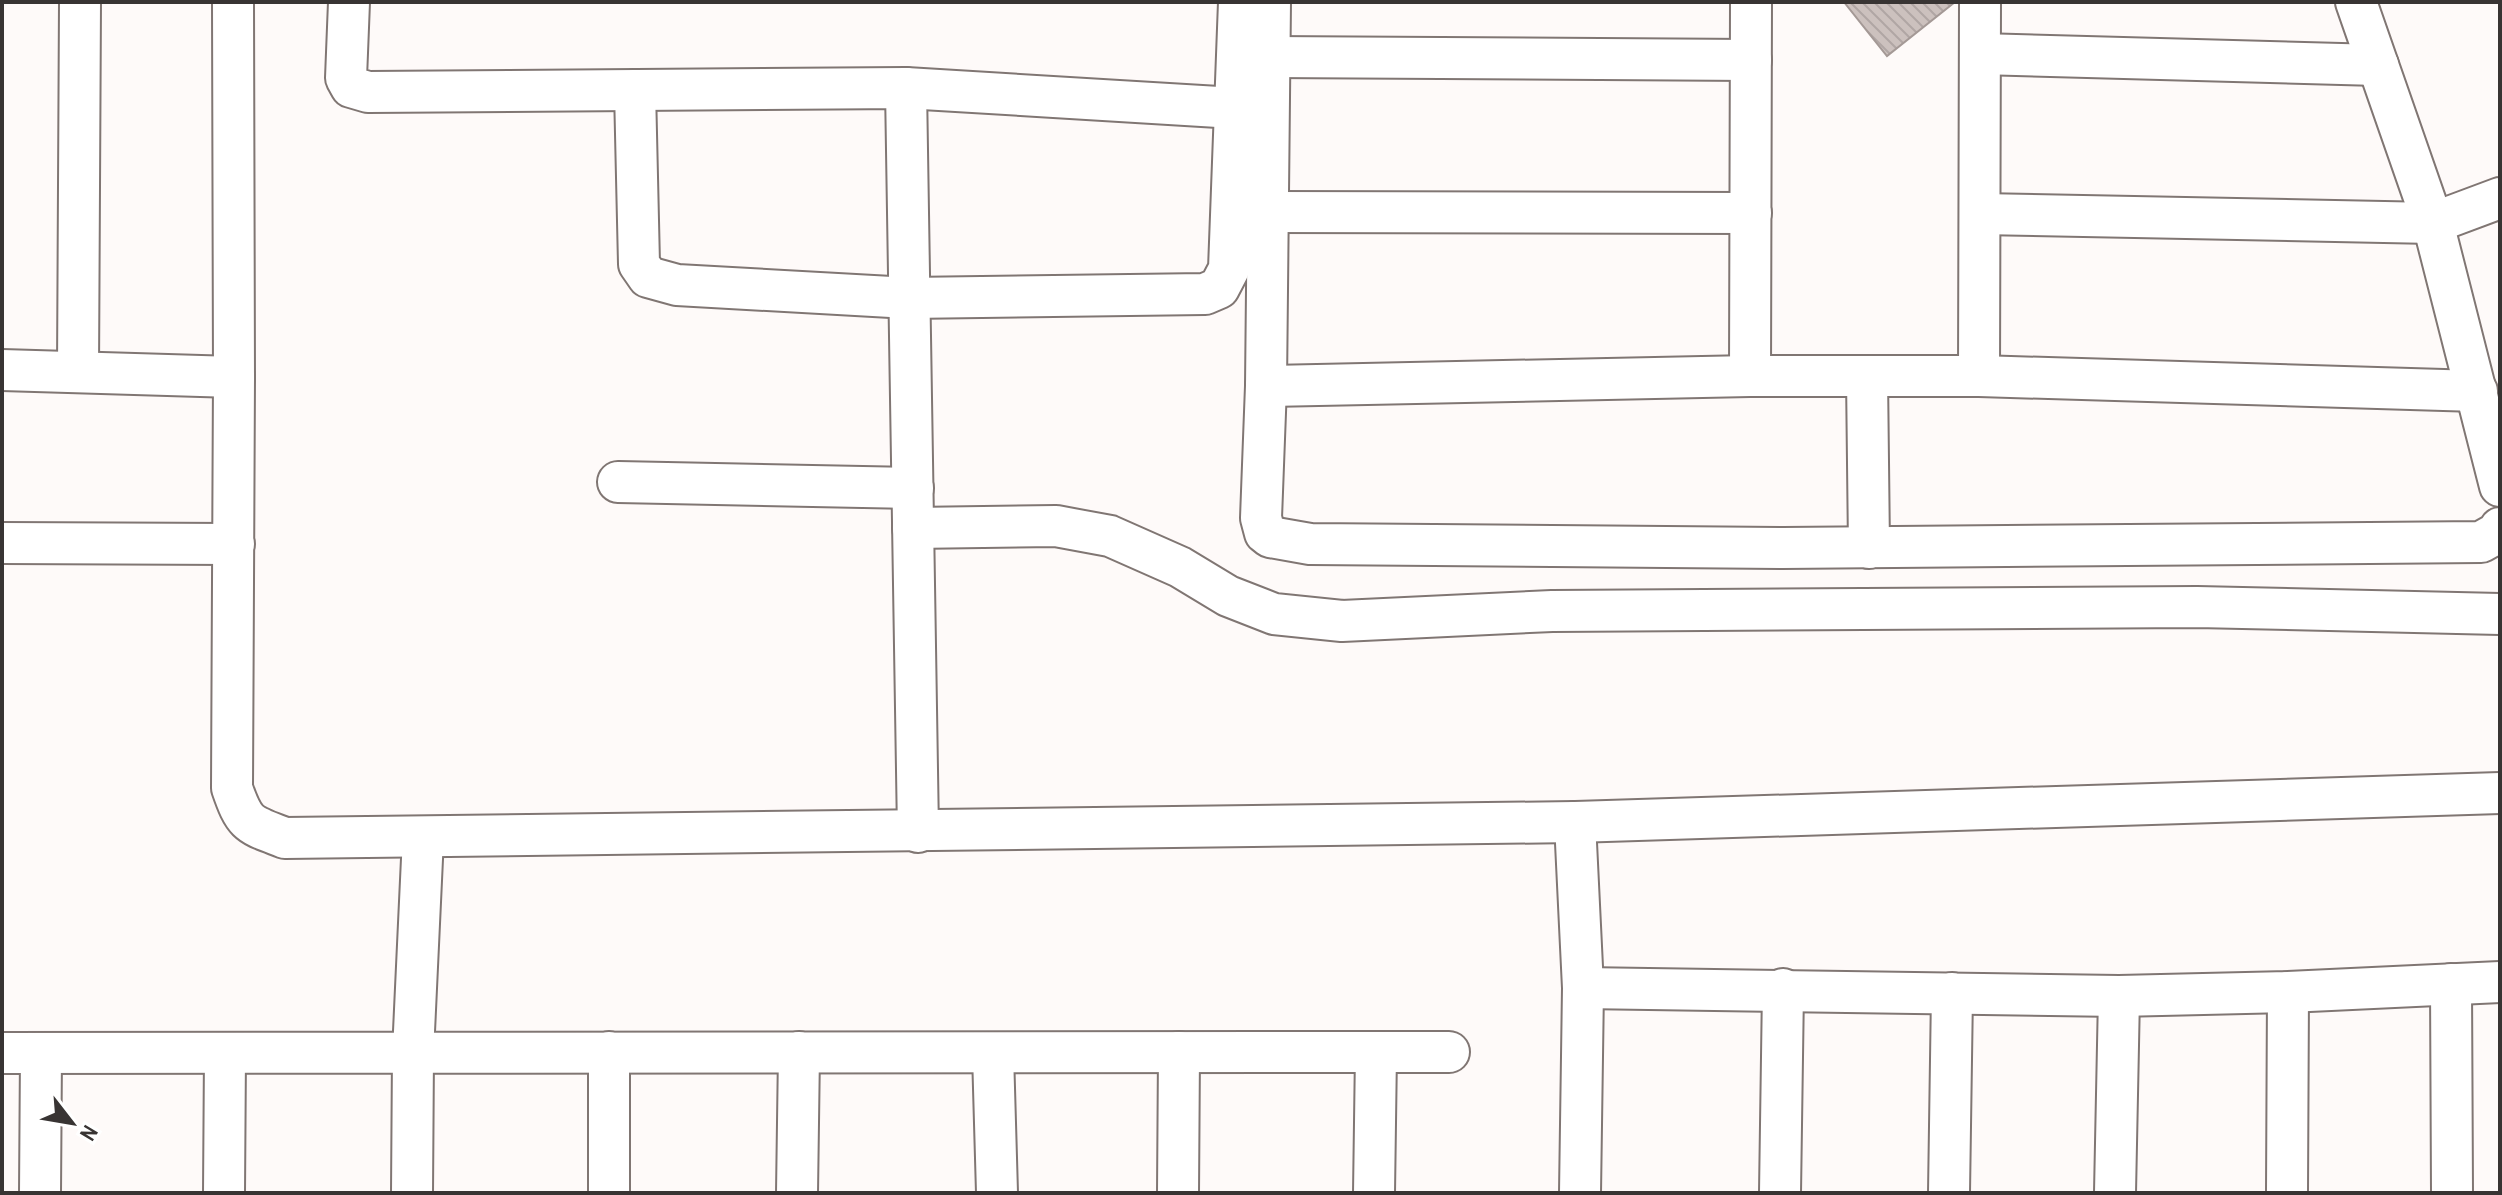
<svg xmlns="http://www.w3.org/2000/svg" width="2502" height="1195" font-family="'Archivo Narrow',sans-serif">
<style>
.building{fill:url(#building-back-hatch);stroke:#a49996;stroke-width:2}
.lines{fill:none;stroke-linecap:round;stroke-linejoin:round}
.minor-casing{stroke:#807673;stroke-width:44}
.minor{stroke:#fff;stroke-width:40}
</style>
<defs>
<pattern id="building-back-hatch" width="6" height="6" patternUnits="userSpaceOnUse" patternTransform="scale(2)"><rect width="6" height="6" fill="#ccc1be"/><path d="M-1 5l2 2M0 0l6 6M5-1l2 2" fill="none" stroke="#b0a6a4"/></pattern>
</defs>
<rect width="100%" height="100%" fill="#fefaf9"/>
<polygon class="building" points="1844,2 1955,2 1887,56"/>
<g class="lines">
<defs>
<g id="minor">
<path d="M233 2 234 377 232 788C245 826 249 824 285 838L1575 822 2500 793"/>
<polyline points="349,2 346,78 351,87 368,92 906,88 1235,108"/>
<polyline points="1270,2 1266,386 1261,518 1265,533 1270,537 1310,544 1783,548 2481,542 2497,533 2500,528"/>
<polyline points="1751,2 1750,376 1979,376 2477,391"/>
<polyline points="2356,2 2433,223 2500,486"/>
<polyline points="1980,54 2378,65"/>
<polyline points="1268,57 1751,60"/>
<polyline points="906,88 918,832"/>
<polyline points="635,90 639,264 648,277 677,285 909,298 1205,294 1219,288 1229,269 1239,2"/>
<polyline points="1267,212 1751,213"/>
<polyline points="1980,214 2433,223 2500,198"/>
<polyline points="2,370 234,377"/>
<polyline points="78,371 80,2"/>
<polyline points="1867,376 1869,548"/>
<polyline points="1979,376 1980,2"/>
<polyline points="1266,386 1750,376"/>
<polyline points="618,482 913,488"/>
<polyline points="913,528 1056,526 1110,536 1180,567 1228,596 1274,614 1342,621 1552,611 2197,607 2500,614"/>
<polyline points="2,543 234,544"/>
<polyline points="1575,822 1583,988 1580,1193"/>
<polyline points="2451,984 2452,1193"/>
<polyline points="1583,988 2119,996 2288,992 2500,982"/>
<polyline points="609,1052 609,1193"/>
<polyline points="2,1053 1449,1052"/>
<polyline points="993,1053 997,1193"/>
<polyline points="40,1193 41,1053"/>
<polyline points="224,1193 225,1053"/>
<polyline points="412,1193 413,1053 423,837"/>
<polyline points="797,1193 799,1052"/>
<polyline points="1178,1193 1179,1052"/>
<polyline points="1374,1193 1376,1052"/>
<polyline points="1780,1193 1783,989"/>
<polyline points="1949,1193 1952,993"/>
<polyline points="2115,1193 2119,996"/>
<polyline points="2287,1193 2288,992"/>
</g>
</defs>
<use href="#minor" class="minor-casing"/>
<use href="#minor" class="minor"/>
</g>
<rect width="2502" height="1195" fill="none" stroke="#383433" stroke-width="8"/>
<g transform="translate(72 1123) rotate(121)" stroke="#ffffff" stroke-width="6" paint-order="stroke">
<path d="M0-6L14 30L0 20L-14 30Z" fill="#383433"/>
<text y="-12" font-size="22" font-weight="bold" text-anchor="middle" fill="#383433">N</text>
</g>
</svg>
